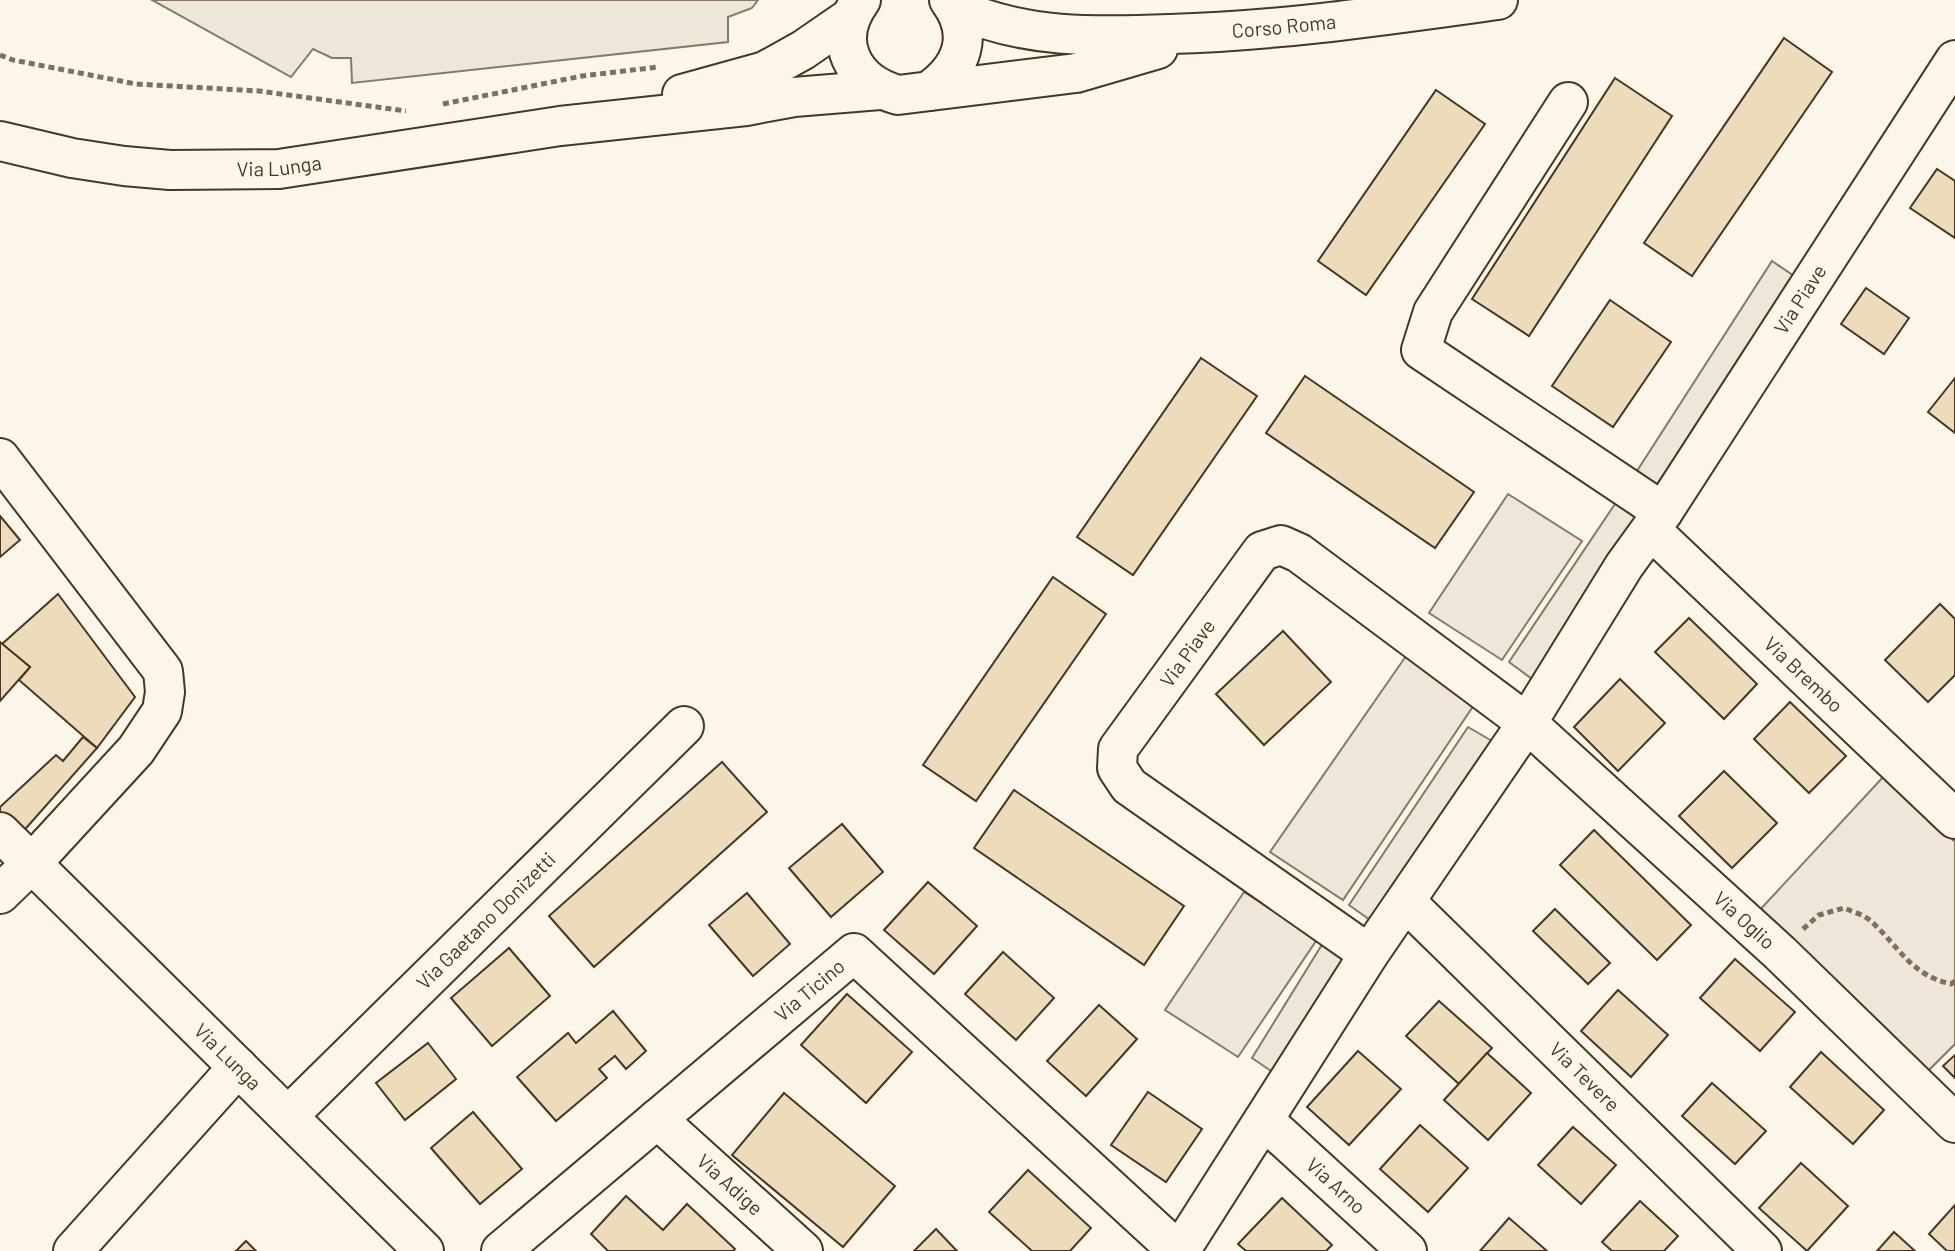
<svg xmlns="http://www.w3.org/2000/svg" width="1955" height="1251" font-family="Barlow,sans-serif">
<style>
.green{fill:#ede6d9;stroke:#887966;stroke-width:2}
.parking{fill:#ede7d9;stroke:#887966;stroke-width:2}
.building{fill:#ecdcbc;stroke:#4a3520;stroke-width:2}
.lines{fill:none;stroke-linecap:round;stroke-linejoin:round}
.minor-casing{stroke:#4a3520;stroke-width:42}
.path{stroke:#7f6f5c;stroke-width:5;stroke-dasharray:6 4;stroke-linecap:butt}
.minor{stroke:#fbf6e9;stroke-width:38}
.labels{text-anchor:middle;stroke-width:6;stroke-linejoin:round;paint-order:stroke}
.street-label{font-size:20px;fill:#4a3520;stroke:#fbf6e9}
</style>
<rect width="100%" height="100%" fill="#fbf6e9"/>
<g class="green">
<polygon points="1508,494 1582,541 1502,660 1429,613"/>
<polygon points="1406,656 1476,702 1343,900 1270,852"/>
<polygon points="1885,775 1955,842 1955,1044 1924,1075 1757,913"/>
<polygon points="1244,892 1318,938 1238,1057 1165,1010"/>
</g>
<g class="parking">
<polygon points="152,0 758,0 752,8 728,17 728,42 352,83 351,58 332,58 313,49 291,77"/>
<polygon points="1772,261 1797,278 1662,488 1637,471"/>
<polygon points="1619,498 1644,514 1532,679 1509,662"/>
<polygon points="1468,727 1492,741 1373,922 1349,905"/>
<polygon points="1323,943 1348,960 1277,1075 1252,1058"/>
</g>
<g class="building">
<polygon points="1784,38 1832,72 1692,276 1644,243"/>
<polygon points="1615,78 1672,116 1529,336 1472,299"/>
<polygon points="1436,90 1485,124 1366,295 1318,261"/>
<polygon points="1937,169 1955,181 1955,238 1910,208"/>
<polygon points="1866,288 1909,318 1884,354 1841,324"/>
<polygon points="1610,300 1671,342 1613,427 1552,386"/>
<polygon points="1201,358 1257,396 1133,575 1077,537"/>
<polygon points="1305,376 1474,492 1435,548 1266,433"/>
<polygon points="1955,378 1955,433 1928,412"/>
<polygon points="0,516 20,540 0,557"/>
<polygon points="1053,577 1106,614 976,801 923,765"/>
<polygon points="58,594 135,697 97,748 19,680 30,667 2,644"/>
<polygon points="1940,604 1955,619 1955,675 1928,702 1885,660"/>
<polygon points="1689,618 1757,684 1724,719 1655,652"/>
<polygon points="1283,631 1331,682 1264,745 1216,694"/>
<polygon points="0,642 30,667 0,701"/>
<polygon points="1620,679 1665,723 1618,771 1574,727"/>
<polygon points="1790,702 1846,756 1809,793 1754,739"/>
<polygon points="83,737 97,748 20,835 0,814 0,807 56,755 63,761"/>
<polygon points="722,762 767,812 594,967 549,916"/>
<polygon points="1724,771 1777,823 1732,868 1679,816"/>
<polygon points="1014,790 1184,906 1144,965 974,848"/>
<polygon points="842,824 883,872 831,917 789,868"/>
<polygon points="1594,830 1691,925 1657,960 1560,865"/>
<polygon points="928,882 977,926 934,974 884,930"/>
<polygon points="747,893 790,944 753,976 709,925"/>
<polygon points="1555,909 1610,963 1588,984 1533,931"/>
<polygon points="509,948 550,996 492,1046 451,998"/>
<polygon points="1003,952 1054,998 1016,1040 965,994"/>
<polygon points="1735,959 1795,1012 1760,1051 1700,998"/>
<polygon points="1618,990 1668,1035 1631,1077 1581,1031"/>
<polygon points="847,994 912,1052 866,1103 801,1045"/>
<polygon points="1439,1001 1492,1048 1459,1084 1406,1036"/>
<polygon points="1099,1005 1137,1039 1086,1096 1047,1061"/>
<polygon points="613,1011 646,1051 626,1069 615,1056 599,1069 607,1078 556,1121 517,1077 568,1033 576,1043"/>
<polygon points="428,1043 456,1079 405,1120 376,1083"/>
<polygon points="1358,1051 1401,1089 1349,1145 1307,1107"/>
<polygon points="1821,1052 1884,1110 1853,1144 1790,1087"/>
<polygon points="1487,1053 1531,1093 1488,1140 1444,1100"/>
<polygon points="1955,1055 1955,1078 1943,1066"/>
<polygon points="1712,1083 1766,1131 1735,1164 1682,1116"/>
<polygon points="1148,1092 1202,1129 1166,1182 1111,1145"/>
<polygon points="784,1093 895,1186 843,1247 732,1155"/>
<polygon points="473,1112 522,1169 480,1204 431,1148"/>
<polygon points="1420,1125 1468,1168 1428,1212 1380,1169"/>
<polygon points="1573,1127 1616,1165 1581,1204 1538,1165"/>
<polygon points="1801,1163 1848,1206 1807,1251 1759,1208"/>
<polygon points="1028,1170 1091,1228 1070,1251 1032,1251 989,1212"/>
<polygon points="626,1196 663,1230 687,1204 735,1249 733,1251 608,1251 591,1234"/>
<polygon points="1282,1198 1332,1245 1326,1251 1246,1251 1238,1244"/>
<polygon points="1640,1201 1678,1236 1664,1251 1612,1251 1602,1242"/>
<polygon points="1955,1205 1955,1251 1947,1251 1929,1234"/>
<polygon points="1509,1218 1547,1251 1480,1251"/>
<polygon points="936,1229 957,1251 914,1251"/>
<polygon points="1894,1232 1915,1251 1877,1251"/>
<polygon points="246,1241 256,1251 236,1251"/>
</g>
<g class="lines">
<defs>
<g id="minor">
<path d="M861 0C831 41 852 82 898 95L1076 73 1158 49"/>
<path id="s1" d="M954 7C1023 39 1096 37 1170 34 1280 31 1389 15 1498 0"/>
<path d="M929 91C962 68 975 35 949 0"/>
<polyline points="682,94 765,71 803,50 851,17"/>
<polyline points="1568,102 1433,312 1421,350 1663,512"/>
<path id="s2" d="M0 141 72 158 124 166 170 170 279 169 560 126 746 106 794 97 880 90"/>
<polyline points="0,458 163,671 165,692 162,711 136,750 33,862 0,894"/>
<path id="s3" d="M1651 530 1955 819"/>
<path id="s4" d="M0 832 424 1251"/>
<path id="s5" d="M1406 902 1762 1251"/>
<path id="s6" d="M1369 954 1129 786 1117 768 1118 749 1262 551 1281 545 1299 553 1527 723 1780 953 1955 1123"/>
<path id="s7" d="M288 1116 684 726"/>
<path id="s8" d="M657 1119 803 1251"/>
<path id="s9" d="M1265 1121 1407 1251"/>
<polyline points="73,1251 238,1067"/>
<path id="s10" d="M501 1251 854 953 1178 1251"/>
<path id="s11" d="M1180 1251 1369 954 1527 723 1624 566 1663 512 1955 60"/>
</g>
</defs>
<use href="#minor" class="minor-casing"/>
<g class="path">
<polyline points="0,55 13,60 136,84 259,91 406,111"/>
<polyline points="443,104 582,76 658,67"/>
<path d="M1803 929 1819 915 1844 908C1853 912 1865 915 1872 922 1900 948 1911 975 1951 984L1955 981"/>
</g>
<use href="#minor" class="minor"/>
</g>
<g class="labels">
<g class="street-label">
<text dy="7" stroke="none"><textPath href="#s1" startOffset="334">Corso Roma</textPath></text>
<text dy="7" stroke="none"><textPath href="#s2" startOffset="282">Via Lunga</textPath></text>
<text dy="7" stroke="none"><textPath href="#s11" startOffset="1136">Via Piave</textPath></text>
<text dy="7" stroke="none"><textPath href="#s6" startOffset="452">Via Piave</textPath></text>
<text dy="7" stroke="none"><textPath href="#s3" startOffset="210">Via Brembo</textPath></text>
<text dy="7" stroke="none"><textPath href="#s6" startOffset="1196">Via Oglio</textPath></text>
<text dy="7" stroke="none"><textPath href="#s7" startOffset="278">Via Gaetano Donizetti</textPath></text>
<text dy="7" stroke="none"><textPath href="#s10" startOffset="404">Via Ticino</textPath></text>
<text dy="7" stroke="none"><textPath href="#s4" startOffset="320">Via Lunga</textPath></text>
<text dy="7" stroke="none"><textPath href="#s5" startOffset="250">Via Tevere</textPath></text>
<text dy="7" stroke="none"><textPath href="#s8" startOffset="98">Via Adige</textPath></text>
<text dy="7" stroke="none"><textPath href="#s9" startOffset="96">Via Arno</textPath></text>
</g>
</g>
</svg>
